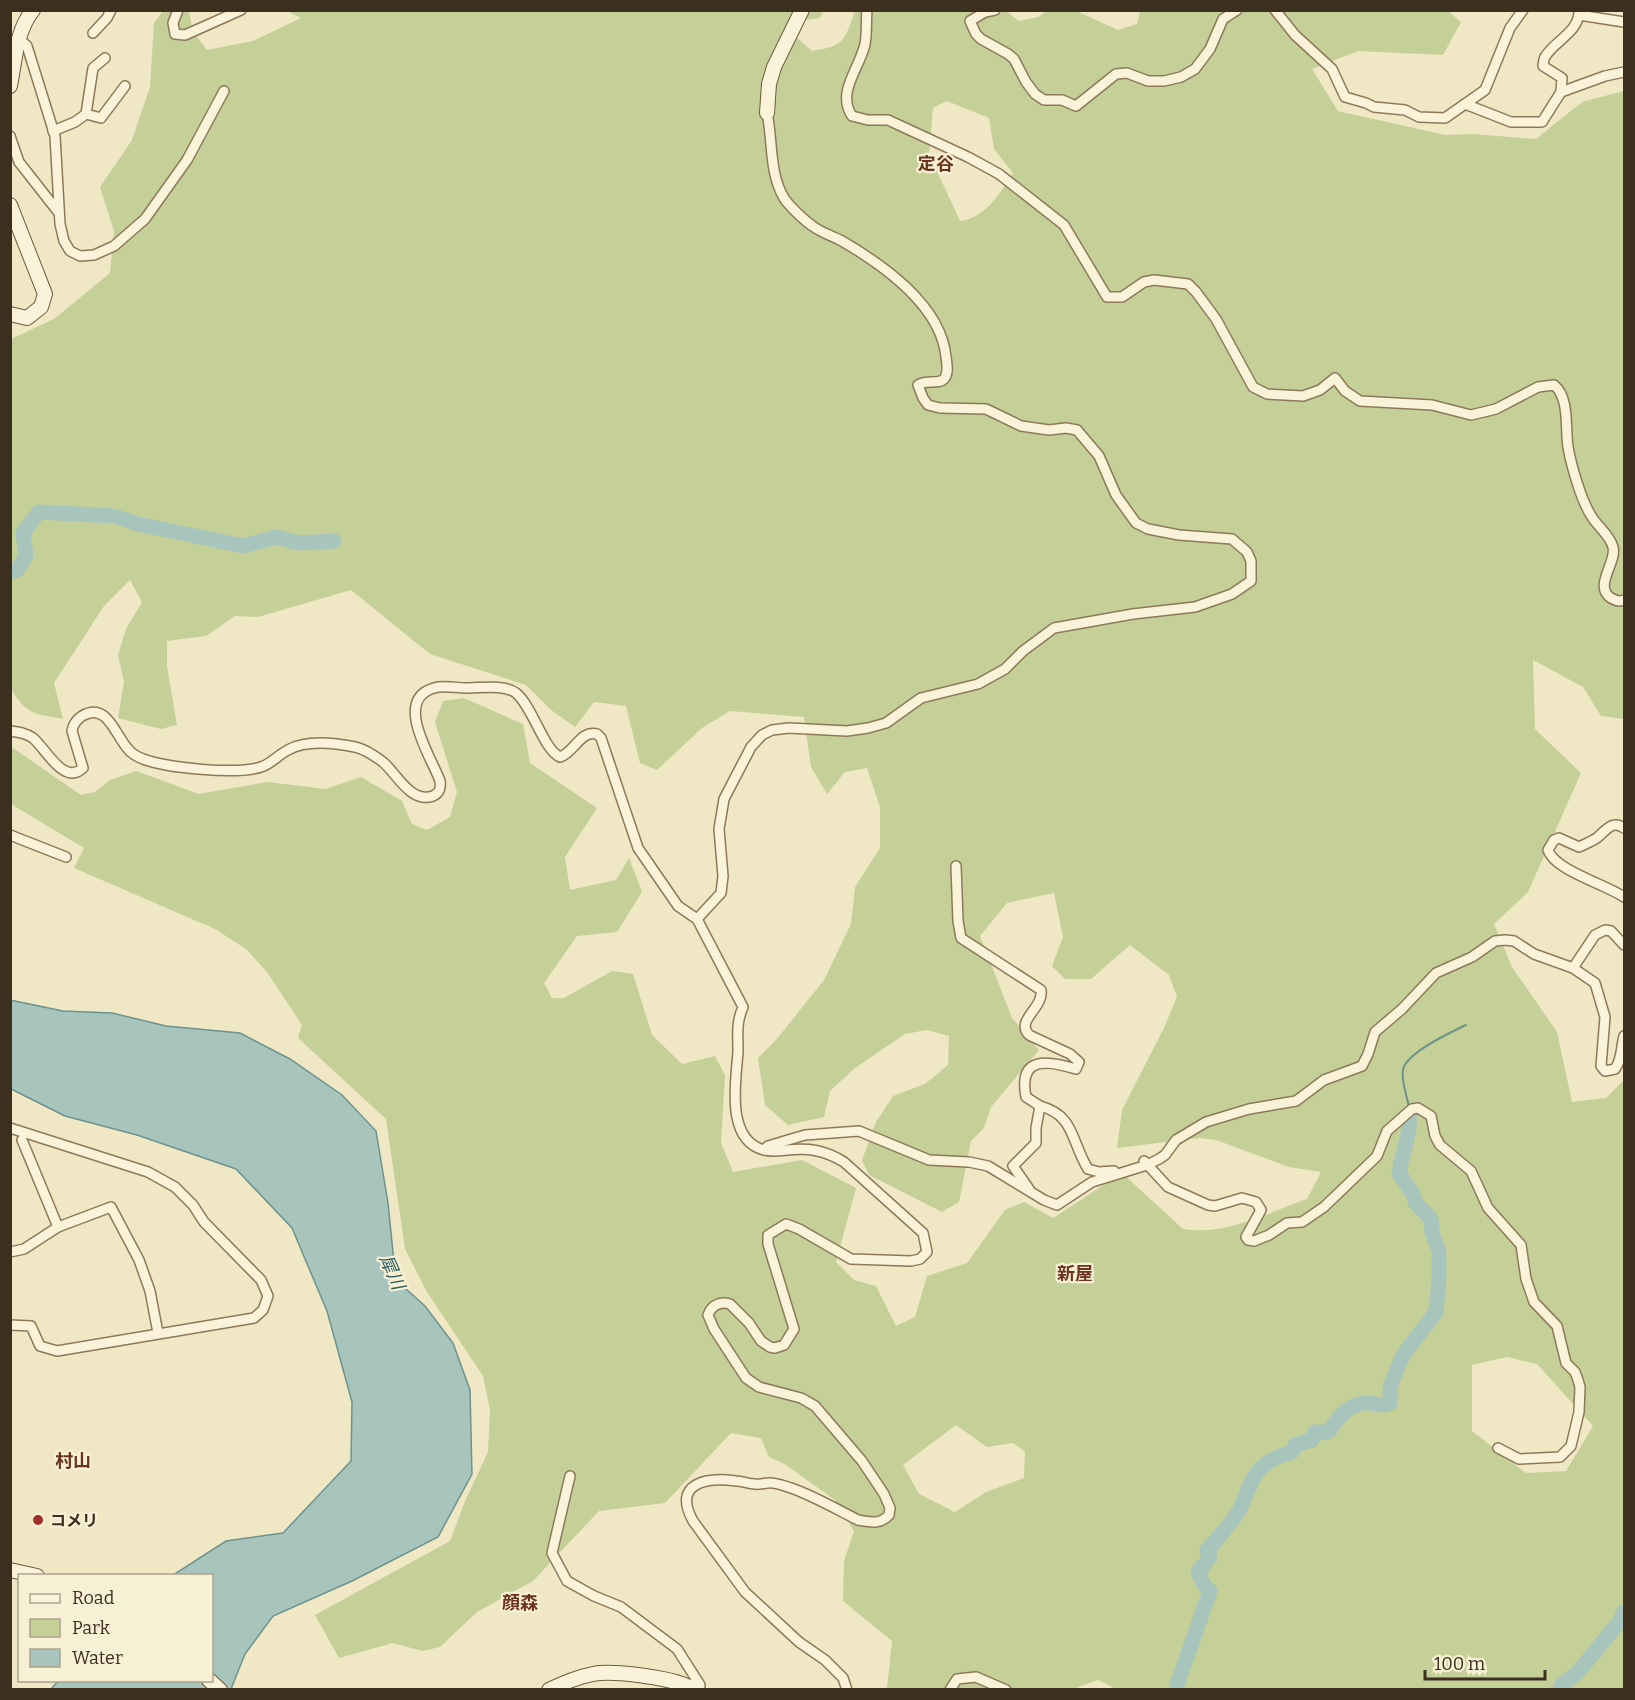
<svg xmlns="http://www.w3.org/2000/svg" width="1635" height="1700" font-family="Bitter,'Noto Sans JP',serif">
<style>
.green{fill:#c5cf98;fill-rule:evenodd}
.water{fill:#a7c4bd;stroke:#6d938c;stroke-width:1.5}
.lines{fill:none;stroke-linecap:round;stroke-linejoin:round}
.stream{stroke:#6d938c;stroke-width:2}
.river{stroke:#a7c4bd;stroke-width:15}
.street-casing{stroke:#8d795a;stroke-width:12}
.secondary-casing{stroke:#6e5a3d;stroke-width:16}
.street{stroke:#faf3d9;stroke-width:9}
.secondary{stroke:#faf3d9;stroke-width:14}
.poi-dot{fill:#9e3027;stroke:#f7f0d5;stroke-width:2}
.labels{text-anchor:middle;stroke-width:4.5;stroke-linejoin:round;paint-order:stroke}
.poi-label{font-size:16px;font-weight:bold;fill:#3c2f1f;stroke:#f7f0d5;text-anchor:start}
.neighbourhood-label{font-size:18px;font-weight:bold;fill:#6b331c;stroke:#f7f0d5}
.water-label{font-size:18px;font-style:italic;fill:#2d5c5c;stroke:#f7f0d5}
</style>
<rect width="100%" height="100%" fill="#f0e7c5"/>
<path class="green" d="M163 11H189L193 32 207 50 253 41 301 18 287 11H823L820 18 805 20 797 38 812 51C845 46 844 41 855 11H1006L1019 21 1038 17 1047 11H1076L1118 30 1137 24 1140 11H1448L1461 22 1443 55 1358 51 1312 69 1338 111 1445 135 1472 134 1536 139 1582 102 1624 91V719L1601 716 1583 687 1533 660 1535 729 1581 773 1528 892 1494 924 1512 967 1557 1032 1572 1102 1606 1098 1624 1080V1689L1118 1690 1098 1680 1070 1690 887 1689 892 1641 843 1601 844 1561 854 1531 835 1500 783 1463 769 1457 761 1438 731 1433 665 1503 599 1511 533 1581 477 1612 440 1647 422 1651 393 1643 339 1658 315 1615 450 1541 466 1499 488 1452 490 1410 483 1376 427 1292 405 1249 386 1119 298 1038 302 1025 267 972 246 949 215 929 74 868 84 848 11 804V749L13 748 81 795 95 792 110 780 136 771 199 794 267 782 326 789 361 777 402 801 412 824 427 830 450 817 457 792 435 722 443 701 464 698 523 724 530 763 597 808 565 857 570 890 616 880 629 858 642 892 617 932 577 936 544 983 552 998H564L612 971 633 974 652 1035 682 1064 715 1056 725 1075 721 1143 733 1172 802 1160 856 1188 836 1262 854 1280 876 1286 896 1326 915 1317 927 1276 967 1263 1005 1210 1024 1202 1053 1218 1122 1173 1183 1229C1225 1236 1267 1213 1307 1199L1321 1172 1289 1167 1216 1140 1199 1138 1117 1148 1122 1110 1164 1028 1177 997 1169 975 1130 945 1091 979H1065L1052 966 1063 937 1054 893 1007 903 980 936 1012 1018 1039 1050 991 1107 984 1128 971 1141 959 1202 942 1212 869 1175 862 1160 876 1122 893 1096 925 1084 948 1065 949 1036 927 1030 905 1034 855 1068 830 1091 824 1117 788 1125 765 1105 758 1058 776 1040 824 980 851 924 855 887 880 848V807L867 768 845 772 827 794 811 767 804 717 730 711 702 728 657 770 640 763 626 706 594 702 575 727 551 710 526 685 430 654 351 590 258 617 235 616 206 636 167 641V666L177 725 161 729 118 718 124 682 118 655 126 629 142 602 130 580 104 606 54 683 63 719C34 714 25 714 10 687L11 339 54 319 110 273 114 231 100 187 132 140 150 87 154 23ZM947 101 989 118 994 149 1013 173C1000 193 986 218 960 221L929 154 933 108ZM1507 1357 1537 1364 1593 1426 1566 1471 1526 1473 1472 1431V1365ZM956 1425 987 1447 1013 1443 1025 1452 1024 1478 986 1492 955 1512 919 1494 903 1465Z"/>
<polygon class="water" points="10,1000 63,1011 112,1013 166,1026 240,1033 290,1059 342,1095 376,1131 388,1203 395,1272 406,1289 425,1306 453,1343 470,1390 472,1474 438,1537 352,1581 273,1616 245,1654 231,1689 51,1689 58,1681 212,1680 212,1576 173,1575 226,1541 283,1533 351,1461 352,1402 327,1311 292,1228 236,1169 137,1135 65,1116 11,1089"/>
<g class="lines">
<path class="stream" d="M1409 1107C1407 1096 1401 1081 1403 1070 1405 1054 1451 1032 1466 1025"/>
<g class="river">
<polyline points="10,572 17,570 26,556 23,533 39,512 114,516 138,524 243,546 276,537 299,543 334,541"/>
<path d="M1177 1690V1685L1210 1591 1204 1585 1198 1572 1210 1557 1207 1550C1212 1546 1239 1513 1241 1507 1253 1476 1257 1462 1292 1452L1295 1445 1312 1440 1315 1432H1328C1338 1418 1351 1400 1371 1403 1378 1404 1383 1407 1390 1403V1387L1403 1355 1436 1312 1439 1280V1252L1432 1232 1431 1219 1415 1202 1413 1194 1399 1173C1402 1153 1410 1136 1410 1116"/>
<polyline points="1560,1690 1561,1686 1579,1671 1620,1621 1624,1612"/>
</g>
<defs>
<g id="street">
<polyline points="178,10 173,23 175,34 185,35 241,10"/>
<path d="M867 10C866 21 867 34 865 44 860 68 836 92 852 116L868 120H888L968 157 999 174 1064 225 1107 297H1122L1144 282 1154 280 1188 284 1196 292 1216 319 1253 387 1267 394 1303 396 1320 390 1335 378 1345 391 1360 401 1432 405 1471 415 1496 409 1538 387 1554 385C1570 398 1565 429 1568 447 1571 465 1582 503 1592 517 1598 527 1610 535 1613 547 1617 563 1593 586 1611 598 1616 601 1620 602 1624 600"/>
<polyline points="995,10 985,12 970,21 976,34 981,39 1008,54 1014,59 1026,82 1035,94 1044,100 1062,100 1076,106 1116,74 1127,73 1148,81 1164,81 1181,77 1195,69 1210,49 1223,19 1237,10"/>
<polyline points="1275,10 1295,35 1332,69 1345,97 1366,103 1374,107 1405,110 1419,117 1445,118 1485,90 1510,28 1523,10"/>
<polyline points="1579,15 1624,22"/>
<polyline points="93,33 107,18 111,10"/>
<polyline points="19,39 27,46 55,136 60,224 64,241 70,251 80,256 94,255 114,246 145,219 187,160 224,91"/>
<path d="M1561 92 1562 78 1543 66C1543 65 1544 58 1545 57 1554 41 1580 32 1579 10"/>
<polyline points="1465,104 1511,122 1542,122 1561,92 1605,76 1624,72"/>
<polyline points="86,114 101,118 125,86"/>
<polyline points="53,131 75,122 86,114 93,68 105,58"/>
<polyline points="10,136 19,162 59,213"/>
<path d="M10 731C19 732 26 733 33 738 46 749 64 786 83 768L72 731C73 724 76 720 82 716 107 701 115 735 128 749 131 753 138 757 143 759 168 768 236 775 261 767 271 764 278 755 288 750 307 739 335 743 355 747 365 749 375 756 383 762 397 774 411 804 433 796 440 793 441 788 440 781 433 760 392 700 434 688 444 685 456 688 466 688 481 688 504 684 516 693 533 707 543 749 560 757 575 752 580 730 597 734L601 738 638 848 678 906 697 919 743 1007C736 1023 738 1034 738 1052 736 1080 725 1140 764 1150 771 1152 779 1151 787 1150 810 1148 824 1150 844 1162L923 1233 927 1252 920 1259 911 1261 851 1259 799 1229 786 1224 768 1235V1244L794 1329 784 1345 775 1348 770 1347 761 1341 749 1323 730 1304C720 1301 712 1305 708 1315L714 1329 746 1378 759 1387 801 1398 815 1406 862 1461 884 1494 890 1508 889 1515C880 1525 869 1522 858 1520 836 1509 814 1496 791 1488 784 1486 775 1482 768 1483 764 1483 759 1485 755 1484 748 1484 743 1481 736 1481 706 1477 672 1483 693 1521L745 1592 799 1642 825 1660 843 1678 847 1690"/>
<path d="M1624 828C1613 820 1607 829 1598 837 1593 841 1585 844 1579 847L1559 838 1554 840 1548 850C1554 870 1607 885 1624 897"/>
<polyline points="10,835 66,857"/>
<path d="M956 866 958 921 961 938 1041 990C1044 1008 1015 1020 1029 1035L1070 1054 1079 1062 1076 1069C1047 1060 1018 1056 1026 1097L1040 1106 1036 1128V1143L1013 1166 1029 1189"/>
<path d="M697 919 721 893 723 876 719 829 724 799 751 747 762 735 772 730 789 728 847 731 868 728 886 723 921 698 978 684 1005 669 1023 651 1054 628 1133 614 1195 607 1232 594 1251 581V561L1247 552 1232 539 1179 535 1148 529 1136 523 1116 495 1099 456 1077 430 1066 428 1049 430 1021 426 986 409 940 408 928 405 923 398 918 385C926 379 938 385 944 379 949 373 947 364 946 357 941 305 883 265 842 241 833 236 822 233 814 227 806 222 789 206 784 198 769 173 773 141 767 113"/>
<polyline points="1573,968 1595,935 1605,930 1611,931 1624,945"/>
<path d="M1040 1106C1075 1115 1071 1142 1088 1169L1099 1172 1114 1171"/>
<polyline points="10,1128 148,1172 175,1187 193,1205 204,1222 261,1280 268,1296 263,1310 254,1318 57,1351 40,1346 31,1326 10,1325"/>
<polyline points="22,1140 58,1227"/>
<path d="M764 1150 768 1146 805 1135 859 1131 929 1160 969 1162 988 1166 1044 1200 1057 1205 1092 1182 1147 1165 1159 1159 1165 1155 1176 1140 1206 1122 1249 1109 1296 1101 1324 1080 1362 1066 1368 1054 1375 1032 1402 1009 1436 973 1472 957 1495 941 1505 940 1514 941 1534 954 1573 968 1595 983 1605 1017 1601 1066 1605 1071 1615 1069C1622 1060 1621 1047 1624 1036"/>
<polyline points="1144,1161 1168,1187 1208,1205 1215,1206 1242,1198 1256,1202 1261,1210 1246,1237 1248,1240 1254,1241 1269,1235 1287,1223 1302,1222 1324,1207 1377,1156 1387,1131 1412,1109 1418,1108 1431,1116 1435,1136 1440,1145 1471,1171 1488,1208 1521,1245 1526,1279 1534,1302 1557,1326 1566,1363 1575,1372 1578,1380 1580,1387 1579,1412 1571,1446 1560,1457 1519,1459 1498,1448"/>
<polyline points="10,1252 24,1249 58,1227 111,1207 139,1260 150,1291 158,1333"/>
<polyline points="570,1476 552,1553 567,1581 594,1596 621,1607 677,1649 700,1685 699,1690"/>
<polyline points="950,1690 957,1679 976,1677 1006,1690"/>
</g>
<g id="secondary">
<path d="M10 86C15 61 16 31 33 10"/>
<polyline points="767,113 769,84 774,67 802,10"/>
<polyline points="10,205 45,294 41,307 27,318 10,314"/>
<polyline points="10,1570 37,1576"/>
<polyline points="209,1680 220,1690"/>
<path d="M549 1690C563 1683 578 1677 593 1674 612 1670 679 1678 694 1690"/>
</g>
</defs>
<use href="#street" class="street-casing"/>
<use href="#secondary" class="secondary-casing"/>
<use href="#street" class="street"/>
<use href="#secondary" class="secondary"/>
</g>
<circle class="poi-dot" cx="38" cy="1520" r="6"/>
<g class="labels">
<g class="poi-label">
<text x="50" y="1526">コメリ</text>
</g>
<g class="neighbourhood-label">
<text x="936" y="170">定谷</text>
<text x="1075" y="1280">新屋</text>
<text x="73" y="1467">村山</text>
<text x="520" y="1609">顔森</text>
</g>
<g class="water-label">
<text transform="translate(392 1272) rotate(66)" y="6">犀川</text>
</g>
</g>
<rect width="1635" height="1700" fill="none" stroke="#3c2f1f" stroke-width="24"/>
<rect x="18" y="1574" width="195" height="108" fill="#f7f0d5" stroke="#aca38c" stroke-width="1.5"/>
<rect x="30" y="1594" width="30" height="9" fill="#faf3d9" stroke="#aca38c" stroke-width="1.5"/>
<text x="72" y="1604" font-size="18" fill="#3c2f1f">Road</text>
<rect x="30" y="1619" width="30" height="18" fill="#c5cf98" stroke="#aca38c" stroke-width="1.5"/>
<text x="72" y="1634" font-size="18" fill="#3c2f1f">Park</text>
<rect x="30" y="1649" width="30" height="18" fill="#a7c4bd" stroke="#aca38c" stroke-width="1.5"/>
<text x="72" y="1664" font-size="18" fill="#3c2f1f">Water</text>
<path d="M1425 1670v9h120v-9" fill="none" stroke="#3c2f1f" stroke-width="3"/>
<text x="1434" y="1670" font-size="18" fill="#3c2f1f" stroke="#f7f0d5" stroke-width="4.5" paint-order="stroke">100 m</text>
</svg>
